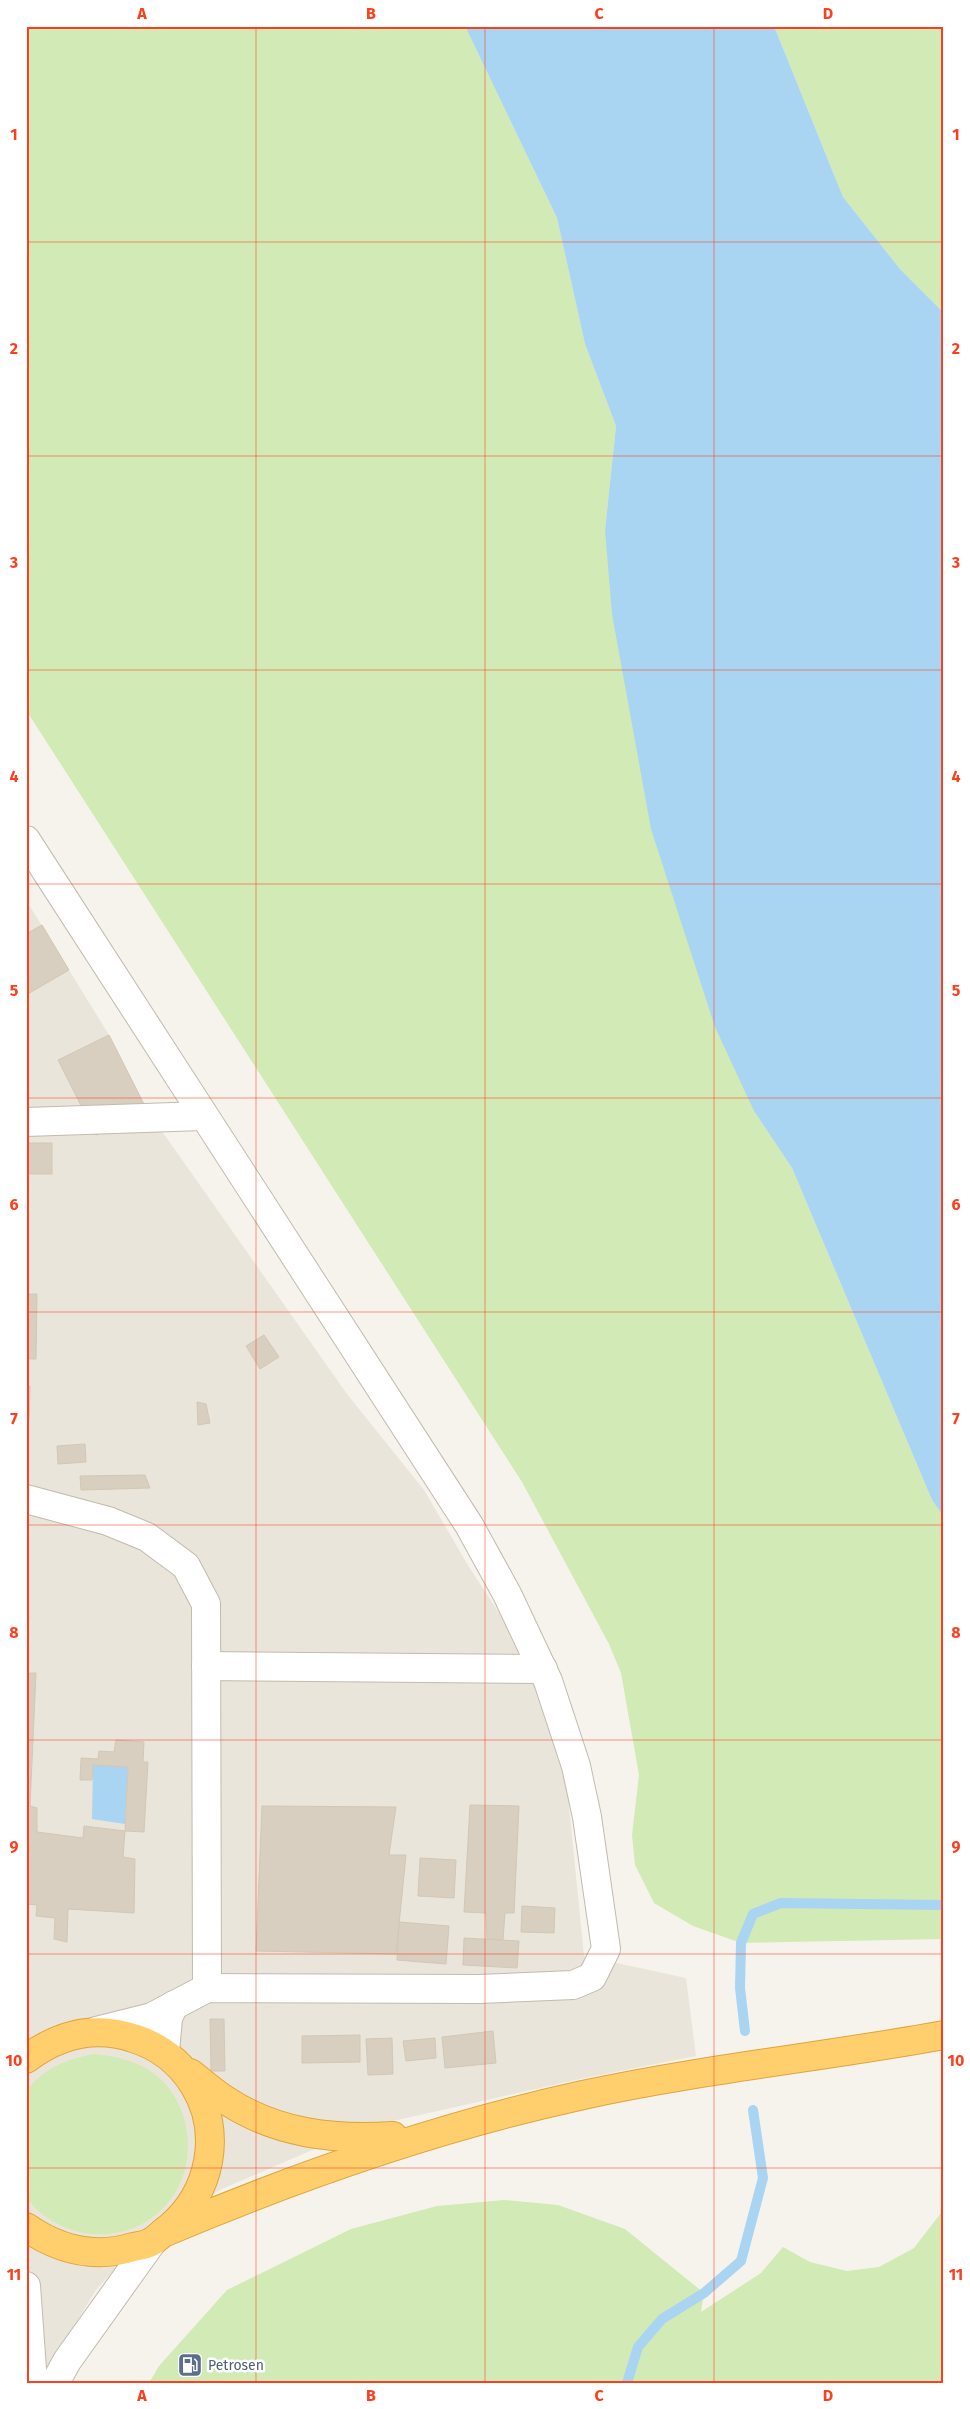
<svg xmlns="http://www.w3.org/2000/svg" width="970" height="2409" font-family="'Fira Sans',sans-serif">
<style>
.residential{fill:#eae5da}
.green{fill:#d2eab5}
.water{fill:#a9d4f2}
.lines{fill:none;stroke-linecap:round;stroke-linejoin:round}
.stream{stroke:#a9d4f2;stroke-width:10}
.building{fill:#d8cfc1;stroke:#d3c7b4}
.minor-casing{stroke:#c2bbae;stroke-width:30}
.highway-casing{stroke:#e0a43c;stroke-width:30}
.minor{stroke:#fff;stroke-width:28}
.highway{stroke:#ffcf6e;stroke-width:28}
.grid{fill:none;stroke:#fc3f1d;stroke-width:1;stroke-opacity:0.55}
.labels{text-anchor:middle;stroke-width:5;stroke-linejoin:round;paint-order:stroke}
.service-label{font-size:14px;fill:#4e5e75;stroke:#fff;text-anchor:start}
.neatline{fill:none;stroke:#fc3f1d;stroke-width:2}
.grid-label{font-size:16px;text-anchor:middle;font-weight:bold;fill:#fc3f1d}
</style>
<rect width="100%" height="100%" fill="#f6f3ec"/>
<polygon class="residential" points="26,900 109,1035 147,1110 347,1394 424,1490 469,1567 531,1662 566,1776 584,1956 686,1978 696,2056 580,2079 393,2121 310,2151 222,2189 150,2231 96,2290 71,2331 58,2359 38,2383 26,2383"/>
<g class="green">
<polygon points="26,26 465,26 557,218 585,344 616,426 605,530 754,1111 792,1168 932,1500 944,1517 944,1939 741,1943 693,1926 654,1903 635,1865 632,1835 639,1775 621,1673 609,1644 522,1482 26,710"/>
<polygon points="774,26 944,26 944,313 900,269 843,197"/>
<path d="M93 2054C113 2056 130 2059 147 2069 191 2095 201 2161 170 2200 133 2248 63 2244 26 2198V2091C46 2067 63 2061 93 2054Z"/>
<polygon points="504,2200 558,2205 625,2229 704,2293 701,2312 761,2273 783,2247 810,2262 847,2271 879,2267 914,2248 944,2209 944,2383 149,2383 159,2366 227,2290 351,2229 437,2206"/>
</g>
<g class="water">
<polygon points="465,26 774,26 843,197 900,269 944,313 944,1517 932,1500 792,1168 754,1111 715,1027 651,829 612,614 605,530 616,426 585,344 557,218"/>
<polygon points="93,1765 128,1767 125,1824 92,1819"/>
</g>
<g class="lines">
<g class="stream">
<polyline points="745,2031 740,1988 741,1943 753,1914 781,1903 944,1905"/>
<polyline points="627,2383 638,2347 662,2319 704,2293 741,2261 763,2178 753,2110"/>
</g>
</g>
<g class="building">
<polygon points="42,925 69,970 26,995 26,934"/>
<polygon points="109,1035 147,1110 96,1135 58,1060"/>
<rect x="26" y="1143" width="26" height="31"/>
<polygon points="26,1294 37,1294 36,1359 26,1359"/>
<polygon points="264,1335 279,1357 260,1369 246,1346"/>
<polygon points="26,1386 30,1386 29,1420 26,1420"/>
<polygon points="197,1402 206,1404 210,1423 198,1425"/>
<polygon points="85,1444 86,1462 58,1464 57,1446"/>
<polygon points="145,1475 150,1488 81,1490 80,1476"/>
<polygon points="26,1673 36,1673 30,1806 26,1805"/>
<polygon points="116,1740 144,1742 143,1762 148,1762 144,1832 125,1831 128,1767 93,1765 92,1780 80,1780 81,1758 98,1759 99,1751 114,1752"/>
<polygon points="26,1805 37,1808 37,1832 83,1838 84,1826 125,1831 123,1857 135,1859 134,1913 68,1909 67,1942 54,1939 55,1918 36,1916 37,1905 27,1904 26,1942"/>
<polygon points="470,1805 519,1806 514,1913 505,1913 503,1940 487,1939 486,1913 464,1912"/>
<polygon points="262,1806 396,1807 389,1855 406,1855 396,1954 256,1951"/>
<polygon points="420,1858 456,1860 454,1898 418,1896"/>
<polygon points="522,1906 555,1908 554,1933 521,1932"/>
<polygon points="399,1922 449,1926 446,1964 397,1960"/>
<polygon points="464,1938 519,1941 517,1968 463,1965"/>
<polygon points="210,2019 224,2019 225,2071 211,2071"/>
<polygon points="493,2031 496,2063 445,2068 442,2037"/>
<polygon points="360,2035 360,2062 302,2063 302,2036"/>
<polygon points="392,2038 393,2074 368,2075 366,2039"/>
<polygon points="435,2038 436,2058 406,2061 403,2041"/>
</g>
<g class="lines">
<defs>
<g id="minor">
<polyline points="26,840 469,1525 507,1594 548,1681 576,1766 587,1817 606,1949 592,1977 573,1985 479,1989 207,1988 152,2017 96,2031"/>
<polyline points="26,1122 203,1116"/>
<polyline points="26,1499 108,1521 147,1537 186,1566 206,1604 207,1988"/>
<polyline points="206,1666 543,1669"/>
<polyline points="165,2052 168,2018 174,2005"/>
<polyline points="26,2286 33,2383"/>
<polyline points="55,2383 67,2361 152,2242"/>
</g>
<g id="highway">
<path d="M26 2059C58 2035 94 2025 133 2038 159 2046 179 2061 194 2085 223 2132 211 2193 169 2228 163 2232 157 2239 151 2242 146 2245 139 2246 133 2247 94 2259 59 2250 26 2227"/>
<path d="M190 2073C202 2082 214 2093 227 2101 278 2134 334 2140 393 2136"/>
<path d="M163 2233C300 2175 437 2127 583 2095 702 2069 824 2057 944 2035"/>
</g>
</defs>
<use href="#minor" class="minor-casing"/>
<use href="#highway" class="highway-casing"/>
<use href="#minor" class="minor"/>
<use href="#highway" class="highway"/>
</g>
<path class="grid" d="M256 26V2383M485 26V2383M714 26V2383M26 242H944M26 456H944M26 670H944M26 884H944M26 1098H944M26 1312H944M26 1525H944M26 1740H944M26 1954H944M26 2168H944"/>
<defs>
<symbol id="fuel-square" viewBox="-11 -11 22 22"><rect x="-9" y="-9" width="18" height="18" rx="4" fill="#5c6f8a" stroke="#fff"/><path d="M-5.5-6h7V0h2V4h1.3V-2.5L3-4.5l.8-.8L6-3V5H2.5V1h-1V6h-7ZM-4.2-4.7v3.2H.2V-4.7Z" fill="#fff"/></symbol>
</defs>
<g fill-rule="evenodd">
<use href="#fuel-square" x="176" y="2351" width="28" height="28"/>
</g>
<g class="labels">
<g class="service-label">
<text x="208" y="2370">Petrosen</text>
</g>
</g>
<rect width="970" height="2409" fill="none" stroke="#ffffff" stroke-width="55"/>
<rect x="28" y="28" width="914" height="2354" class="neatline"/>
<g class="grid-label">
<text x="142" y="19">A</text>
<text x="371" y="19">B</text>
<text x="599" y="19">C</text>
<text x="828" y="19">D</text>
<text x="14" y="140">1</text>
<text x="956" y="140">1</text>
<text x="14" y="354">2</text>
<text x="956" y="354">2</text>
<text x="14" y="568">3</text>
<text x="956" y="568">3</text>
<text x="14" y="782">4</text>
<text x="956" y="782">4</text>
<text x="14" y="996">5</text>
<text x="956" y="996">5</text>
<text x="14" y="1210">6</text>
<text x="956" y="1210">6</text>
<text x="14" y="1424">7</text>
<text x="956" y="1424">7</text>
<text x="14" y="1638">8</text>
<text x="956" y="1638">8</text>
<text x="14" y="1852">9</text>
<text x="956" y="1852">9</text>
<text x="14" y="2066">10</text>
<text x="956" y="2066">10</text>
<text x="14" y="2280">11</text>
<text x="956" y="2280">11</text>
<text x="142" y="2401">A</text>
<text x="371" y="2401">B</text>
<text x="599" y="2401">C</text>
<text x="828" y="2401">D</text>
</g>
</svg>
